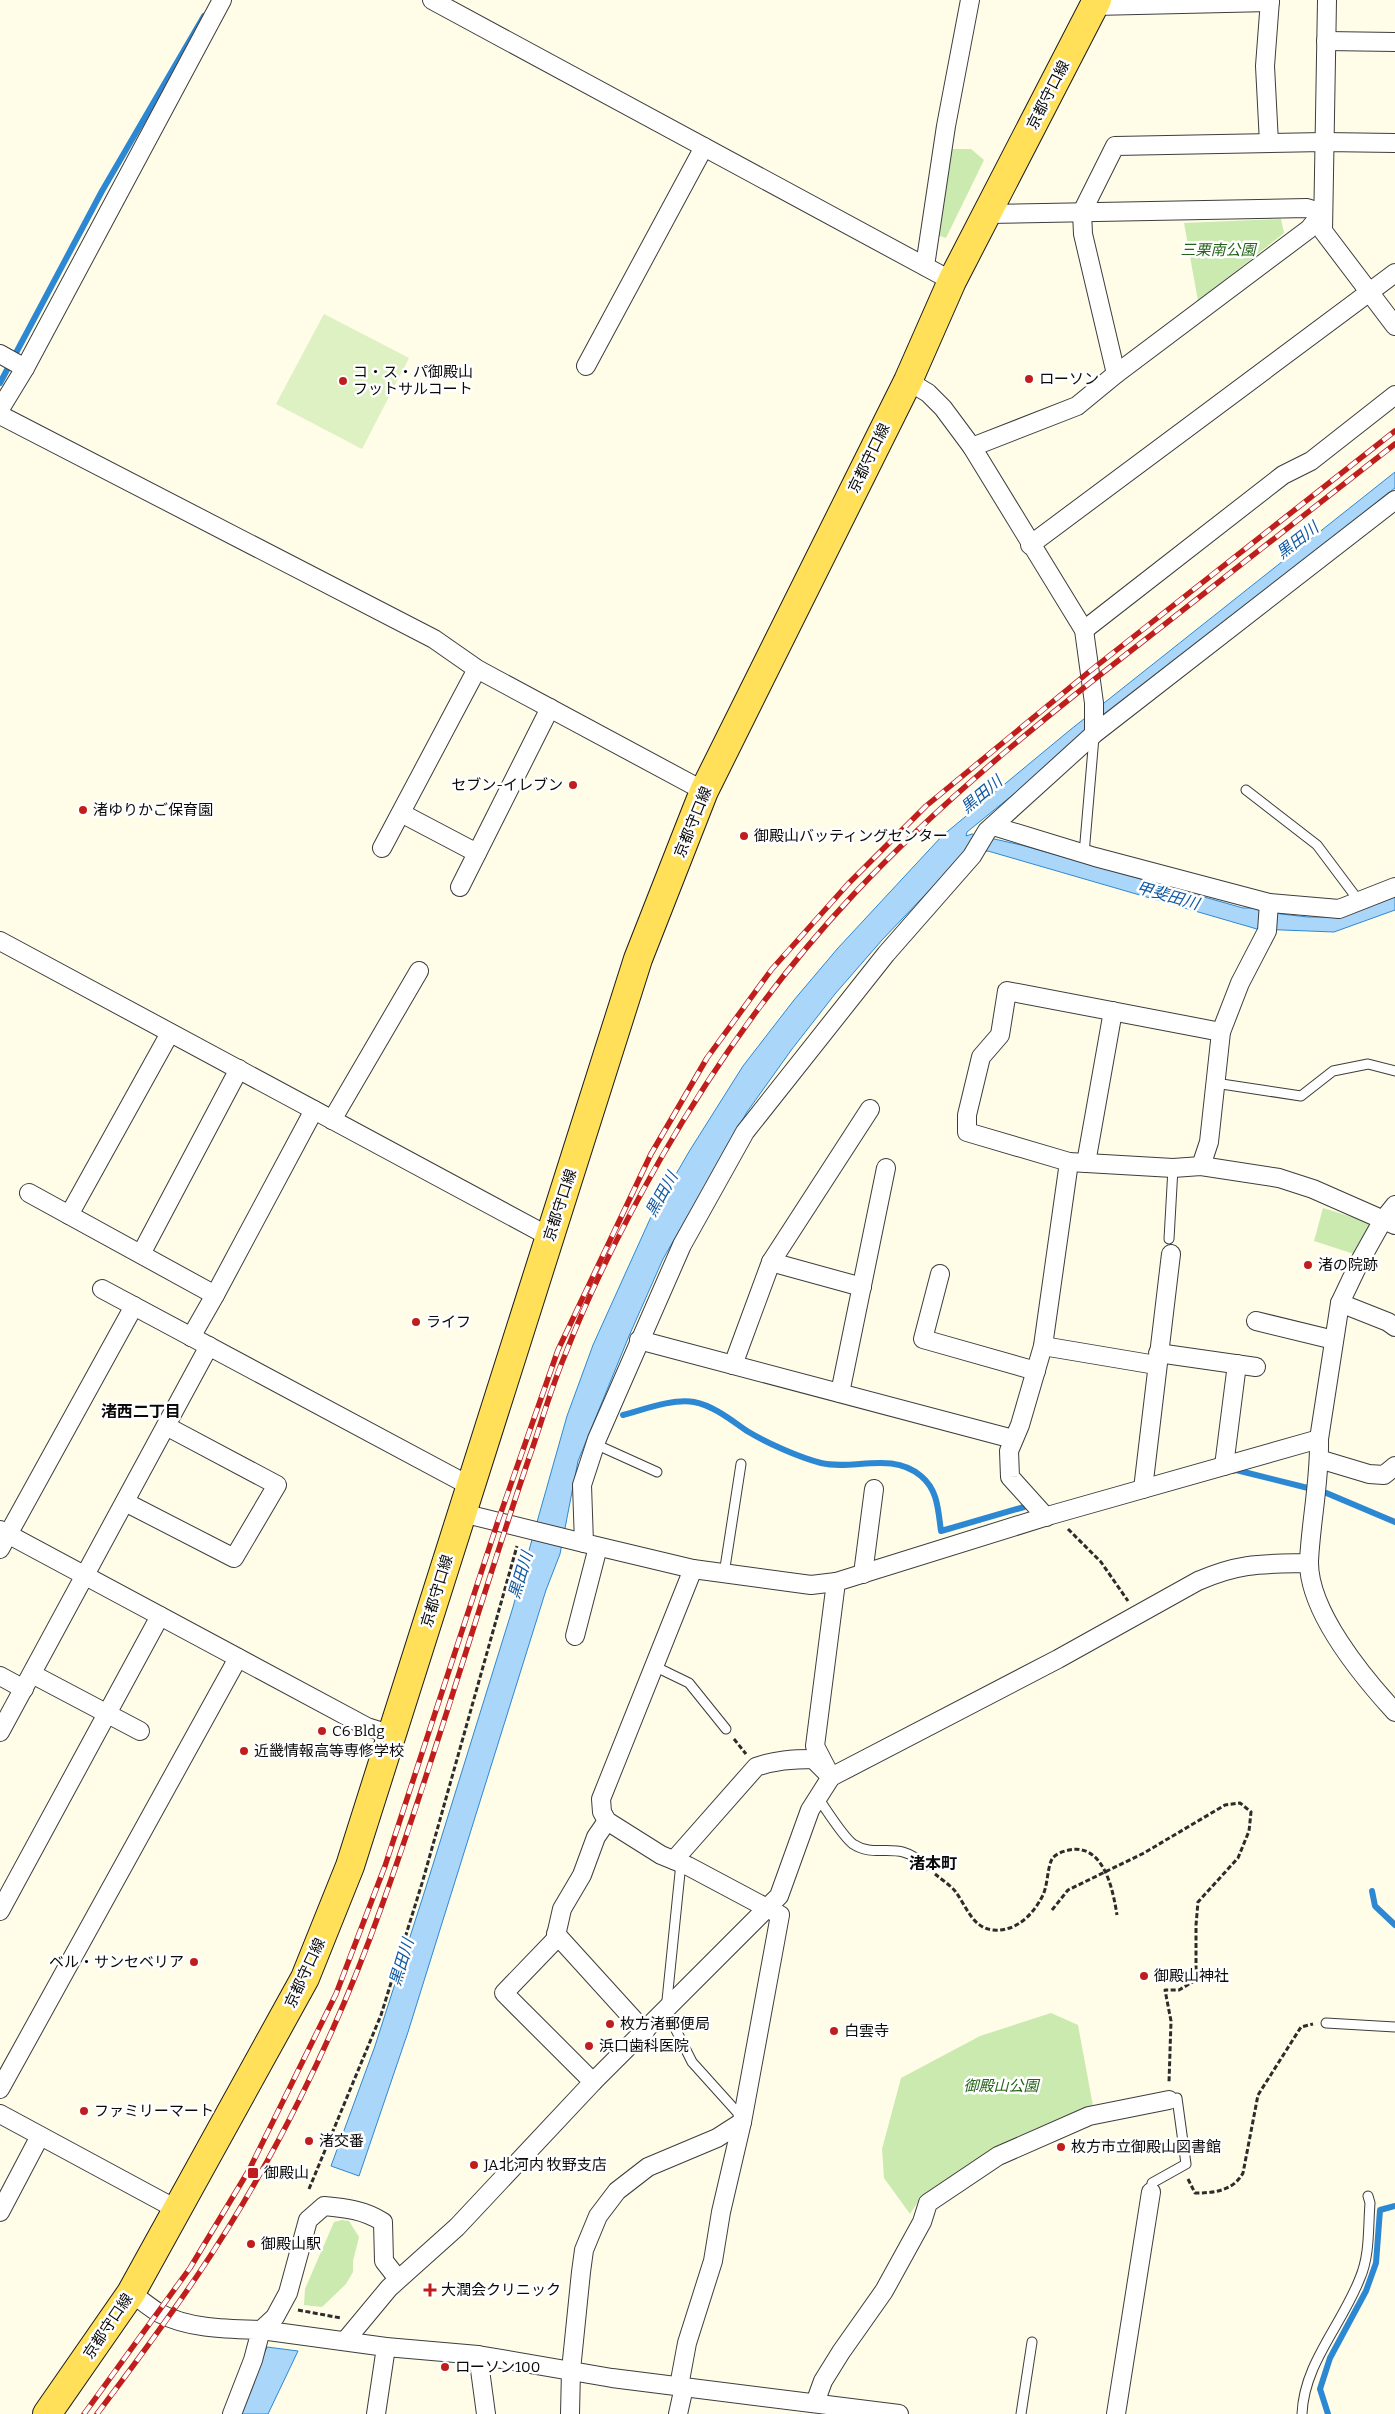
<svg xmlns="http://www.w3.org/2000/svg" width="1395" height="2414" font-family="Bitter,'Noto Sans JP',serif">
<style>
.green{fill:#cbeab0}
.pitch{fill:#def1c3}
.water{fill:#aad7f9;stroke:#2d88d4}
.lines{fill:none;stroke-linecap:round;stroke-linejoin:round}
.stream{stroke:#2d88d4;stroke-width:6}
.lane-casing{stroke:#3d3d3d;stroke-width:11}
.street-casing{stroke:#3d3d3d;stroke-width:20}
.primary-casing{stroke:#1b1b1b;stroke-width:30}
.path{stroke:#2c2c2c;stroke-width:3;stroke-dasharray:5 2.5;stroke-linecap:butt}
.lane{stroke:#fff;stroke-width:9}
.street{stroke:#fff;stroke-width:18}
.primary{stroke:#ffe058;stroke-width:28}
.rail-casing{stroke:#c01e1d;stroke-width:5.5}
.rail{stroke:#fff;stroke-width:4;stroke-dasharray:11;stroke-linecap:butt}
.poi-dot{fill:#c01e1d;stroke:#fff;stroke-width:2}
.labels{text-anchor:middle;stroke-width:5;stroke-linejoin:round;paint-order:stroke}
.street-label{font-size:15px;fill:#0a0a0a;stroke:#fff}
.park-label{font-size:15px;font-style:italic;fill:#246419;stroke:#fff}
.poi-label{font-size:15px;fill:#0a0a0a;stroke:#fff;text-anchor:start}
.water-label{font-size:16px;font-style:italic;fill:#0f59a1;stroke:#fff}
.neighbourhood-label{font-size:16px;font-weight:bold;fill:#0a0a0a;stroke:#fff}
</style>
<rect width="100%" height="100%" fill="#fffce8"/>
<g class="green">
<polygon points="946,149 971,149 984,160 946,238 937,235"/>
<polygon points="1281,219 1284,233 1198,301 1184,223"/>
<polygon points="1323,1208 1375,1224 1354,1254 1314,1241"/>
<polygon points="1051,2013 1078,2025 1093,2106 1041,2127 987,2153 921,2197 910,2214 884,2178 882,2149 901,2078 980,2036"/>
<polygon points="342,2220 349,2221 359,2237 353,2261 353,2272 346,2284 322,2307 304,2305 305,2289 334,2222"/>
</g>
<polygon class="pitch" points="324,314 409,358 362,449 276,404"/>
<g class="water">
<polygon points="1395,472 1395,488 1217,629 967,832 966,836 972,834 1021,845 1243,908 1253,908 1281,914 1308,917 1327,917 1395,893 1395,910 1334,932 1257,929 988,851 963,855 882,940 835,994 792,1049 747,1112 663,1259 629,1336 578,1461 560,1554 546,1590 408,2032 359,2176 331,2166 375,2046 426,1887 513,1607 567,1416 593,1345 650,1219 690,1150 743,1066 794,1000 838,948 942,836 1070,730"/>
<polygon points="267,2347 298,2351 268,2414 238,2414"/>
</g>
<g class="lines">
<g class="stream">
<polyline points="0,383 102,191 204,16"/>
<path d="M623 1415C642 1410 674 1398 694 1402 714 1406 731 1420 747 1431 767 1443 798 1457 821 1463 853 1471 891 1451 921 1476 938 1490 938 1510 941 1531L1024 1507"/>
<polyline points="1233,1471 1236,1470 1324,1492 1395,1522"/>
<polyline points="1372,1891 1375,1906 1395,1925"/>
<polyline points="1328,2414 1320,2389 1330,2358 1366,2291 1376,2263 1380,2210 1395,2206"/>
</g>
<defs>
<g id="lane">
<polyline points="1246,790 1317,845 1359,901"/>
<polyline points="1084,854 1094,737"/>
<polyline points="1215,1083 1301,1096 1333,1071 1368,1064 1395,1071"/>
<polyline points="1169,1239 1173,1168"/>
<polyline points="595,1444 657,1472"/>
<polyline points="724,1574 741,1464"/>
<polyline points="656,1667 689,1683 726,1729"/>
<path d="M818 1798C826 1809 843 1837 853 1844 877 1860 899 1838 925 1866"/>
<polyline points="681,1863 666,2010 692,2062 737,2112 741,2120"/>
<polyline points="1326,2023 1395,2027"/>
<polyline points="1151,2192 1152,2183 1186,2164 1177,2098 1169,2100"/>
<polyline points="1021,2414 1032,2342"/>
<path d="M1302 2414C1304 2363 1342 2325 1360 2278 1370 2255 1368 2228 1370 2203L1368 2196"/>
</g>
<g id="street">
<polyline points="432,0 952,281"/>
<polyline points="1327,0 1323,231 1395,326"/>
<polyline points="1094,6 1270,2"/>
<polyline points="1326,41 1395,42"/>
<polyline points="1269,143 1265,66 1270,0"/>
<polyline points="987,214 1307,208 1322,213"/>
<polyline points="925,266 946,126 970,0"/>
<polyline points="0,354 25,368"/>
<polyline points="586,366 704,147"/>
<polyline points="1116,374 1083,234 1082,212 1115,146 1324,142 1395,143"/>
<polyline points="908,381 928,393 943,408 972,447 1084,630 1094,703 1094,734"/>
<polyline points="0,409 25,368 222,0"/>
<polyline points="0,415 434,639 477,669 704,791"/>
<polyline points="972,447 1077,406 1116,374 1309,229 1322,213"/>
<polyline points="1030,545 1395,273"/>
<polyline points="1084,630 1283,475 1311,461 1395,395"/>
<polyline points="401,813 477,853"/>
<polyline points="993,826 1095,857 1269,903 1339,909 1395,887"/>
<polyline points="382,848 477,669"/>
<polyline points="460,887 550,708"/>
<polyline points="0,941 550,1237"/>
<polyline points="1221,1032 1007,991 1000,1035 981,1057 967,1115 967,1132 1069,1162 1173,1168 1201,1166 1279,1178 1313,1189 1395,1225"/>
<polyline points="332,1120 419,971"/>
<polyline points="1086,1163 1113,1011"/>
<polyline points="1201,1166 1209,1142 1221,1032 1240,983 1267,931 1269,903"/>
<polyline points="29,1193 215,1295 314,1110"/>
<path d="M1395 1205 1383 1220 1360 1261 1340 1303 1319 1439C1320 1480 1311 1520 1309 1561 1308 1611 1363 1677 1395 1712"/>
<polyline points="69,1215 170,1033"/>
<polyline points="141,1254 239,1069"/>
<polyline points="771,1262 862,1287"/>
<polyline points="940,1274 923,1339 1036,1371"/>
<polyline points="102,1289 470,1486"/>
<polyline points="1340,1303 1388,1322 1395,1327"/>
<polyline points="1256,1321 1334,1340"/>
<polyline points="191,1337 215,1295"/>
<polyline points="639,1340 1013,1439"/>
<polyline points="1043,1346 1156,1365"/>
<polyline points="1158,1353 1256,1367"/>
<polyline points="733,1365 771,1262 870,1109"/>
<polyline points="840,1393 886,1168"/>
<polyline points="1319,1459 1369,1474 1384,1475 1395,1466"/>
<polyline points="1224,1466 1237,1364"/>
<polyline points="1143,1489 1171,1254"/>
<polyline points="125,1502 234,1558 277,1485 166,1426"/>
<polyline points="462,1513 584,1543"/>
<polyline points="1046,1517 1010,1477 1009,1451 1020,1425 1043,1346 1069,1162"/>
<polyline points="0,1530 367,1727 393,1735"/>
<polyline points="0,1549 134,1306"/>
<polyline points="863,1574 874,1489"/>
<polyline points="836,1582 811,1585 693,1569 584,1543 582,1485 597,1439 682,1245 745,1132 886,954 972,856 987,831 1094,734 1395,500"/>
<polyline points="575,1636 598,1547"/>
<polyline points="32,1674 140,1731"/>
<polyline points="0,1676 24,1689"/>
<polyline points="0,1732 209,1346"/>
<path d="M674 1860 756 1767C775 1760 793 1759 813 1759L831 1777 1058 1659 1198 1581C1241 1562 1264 1564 1309 1563"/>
<polyline points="0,1911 160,1616"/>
<polyline points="556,1934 645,2032"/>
<polyline points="593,2082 504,1993 555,1940 562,1909 582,1875 596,1837 607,1821"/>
<polyline points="0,2089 238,1658"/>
<polyline points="0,2114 176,2209"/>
<polyline points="0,2212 40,2136"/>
<path d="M131 2293C140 2299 149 2307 159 2313 189 2329 228 2329 261 2330L253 2360 232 2414"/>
<polyline points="261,2330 386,2347 478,2355 612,2378 899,2414"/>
<path d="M261 2330 275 2317 288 2293 308 2220 324 2206C346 2208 364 2210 383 2222L384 2261 398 2279"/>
<polyline points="345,2341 389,2288 457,2227 593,2082 779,1896 810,1810 831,1777 815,1746 836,1582 1051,1515 1319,1439"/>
<polyline points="478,2355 486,2414"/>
<polyline points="679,2386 687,2343 713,2261 721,2212 742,2122 780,1915 688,1866 661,1855 607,1821 602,1812 601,1799 693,1569"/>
<polyline points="815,2403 823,2381 841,2352 884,2291 922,2222 928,2203 998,2156 1089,2116 1169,2100"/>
<polyline points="376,2414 386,2347"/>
<polyline points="570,2414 571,2370 581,2272 584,2250 598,2216 617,2191 648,2167 717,2138 742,2122"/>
<polyline points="678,2414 684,2387"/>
<polyline points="1116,2414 1151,2192"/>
</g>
<polyline id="primary" points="47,2414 131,2293 305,1978 350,1866 638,959 704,791 908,381 952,281 1097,0"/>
</defs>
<use href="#lane" class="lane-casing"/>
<use href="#street" class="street-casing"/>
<use href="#primary" class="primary-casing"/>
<g class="path">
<polyline points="1068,1529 1101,1562 1128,1601"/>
<polyline points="734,1739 746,1754"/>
<path d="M935 1874C941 1879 950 1885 955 1891 966 1905 972 1928 993 1930 1016 1932 1033 1915 1043 1895 1048 1884 1047 1869 1052 1859 1055 1854 1064 1851 1069 1850 1104 1843 1113 1890 1117 1915"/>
<polyline points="1052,1910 1068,1890 1144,1853 1225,1805 1240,1803 1251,1812 1249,1831 1238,1858 1198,1902 1196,1925 1196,1980 1179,1990 1165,1990 1171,2021 1169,2082"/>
<path d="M1188 2179 1195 2193C1214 2193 1233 2191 1243 2173L1258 2095 1301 2027 1313 2024"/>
<polyline points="309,2189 381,2015 423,1880 517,1546"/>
<polyline points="298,2310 341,2318"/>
</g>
<use href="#lane" class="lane"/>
<use href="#street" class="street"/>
<use href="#primary" class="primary"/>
<defs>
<g id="rail">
<polyline points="84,2414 190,2268 249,2170 336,1994 385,1866 498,1521 558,1350 651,1154 707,1058 772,969 848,884 926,806 1090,671 1395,431"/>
<path d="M97 2414C131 2369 165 2323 197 2276 271 2167 337 2033 381 1908 435 1759 478 1607 529 1458 541 1424 551 1388 565 1355 591 1288 625 1221 661 1158 715 1064 779 974 854 894 942 800 1044 718 1146 639 1229 574 1312 509 1395 444"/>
</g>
</defs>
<use href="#rail" class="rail-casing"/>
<use href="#rail" class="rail"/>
</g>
<g class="poi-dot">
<circle cx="1029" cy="379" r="5"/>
<circle cx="343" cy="381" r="5"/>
<circle cx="573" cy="785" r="5"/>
<circle cx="83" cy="810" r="5"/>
<circle cx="744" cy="836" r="5"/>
<circle cx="1308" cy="1265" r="5"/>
<circle cx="416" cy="1322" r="5"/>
<circle cx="322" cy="1731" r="5"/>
<circle cx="244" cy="1751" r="5"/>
<circle cx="194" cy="1962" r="5"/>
<circle cx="1144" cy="1976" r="5"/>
<circle cx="610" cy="2024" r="5"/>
<circle cx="834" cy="2031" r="5"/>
<circle cx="589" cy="2046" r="5"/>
<circle cx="84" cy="2111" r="5"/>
<circle cx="309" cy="2141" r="5"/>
<circle cx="1061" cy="2147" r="5"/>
<circle cx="474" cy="2165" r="5"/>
<rect x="247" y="2167" width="12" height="12" rx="2.5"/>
<circle cx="251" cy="2244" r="5"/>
<path d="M427.5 2282.5h5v5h5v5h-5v5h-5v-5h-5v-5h5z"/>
<circle cx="445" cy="2367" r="5"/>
</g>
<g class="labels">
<g class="street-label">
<text transform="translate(1048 95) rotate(-63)" y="5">京都守口線</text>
<text transform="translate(869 458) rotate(-64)" y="5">京都守口線</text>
<text transform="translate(693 822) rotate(-68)" y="5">京都守口線</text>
<text transform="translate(560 1205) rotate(-72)" y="5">京都守口線</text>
<text transform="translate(437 1591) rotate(-73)" y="5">京都守口線</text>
<text transform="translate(305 1973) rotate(-65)" y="5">京都守口線</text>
<text transform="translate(108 2326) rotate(-56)" y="5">京都守口線</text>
</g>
<g class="park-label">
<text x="1218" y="255">三栗南公園</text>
<text x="1001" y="2091">御殿山公園</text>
</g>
<g class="poi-label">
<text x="353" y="377">コ・ス・パ御殿山<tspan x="353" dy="17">フットサルコート</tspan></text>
<text x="1039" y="384">ローソン</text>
<text x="563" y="790" text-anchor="end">セブン-イレブン</text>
<text x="93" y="815">渚ゆりかご保育園</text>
<text x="754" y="841">御殿山バッティングセンター</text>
<text x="1318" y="1270">渚の院跡</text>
<text x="426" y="1327">ライフ</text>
<text x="332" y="1736">C6 Bldg</text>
<text x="254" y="1756">近畿情報高等専修学校</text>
<text x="184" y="1967" text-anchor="end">ベル・サンセベリア</text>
<text x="1154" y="1981">御殿山神社</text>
<text x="620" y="2029">枚方渚郵便局</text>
<text x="844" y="2036">白雲寺</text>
<text x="599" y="2051">浜口歯科医院</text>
<text x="94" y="2116">ファミリーマート</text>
<text x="319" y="2146">渚交番</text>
<text x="1071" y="2152">枚方市立御殿山図書館</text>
<text x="484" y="2170">JA北河内 牧野支店</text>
<text x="264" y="2178">御殿山</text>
<text x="261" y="2249">御殿山駅</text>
<text x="441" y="2295">大潤会クリニック</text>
<text x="455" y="2372">ローソン100</text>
</g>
<g class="water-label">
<text transform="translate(1297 540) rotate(-38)" y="6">黒田川</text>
<text transform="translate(981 794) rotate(-40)" y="6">黒田川</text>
<text transform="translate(1168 895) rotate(16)" y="6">甲斐田川</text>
<text transform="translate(661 1194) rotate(-61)" y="6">黒田川</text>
<text transform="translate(520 1575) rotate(-73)" y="6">黒田川</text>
<text transform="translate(401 1962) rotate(-73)" y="6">黒田川</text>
</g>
<g class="neighbourhood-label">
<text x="141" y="1417">渚西二丁目</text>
<text x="933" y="1869">渚本町</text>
</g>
</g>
</svg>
